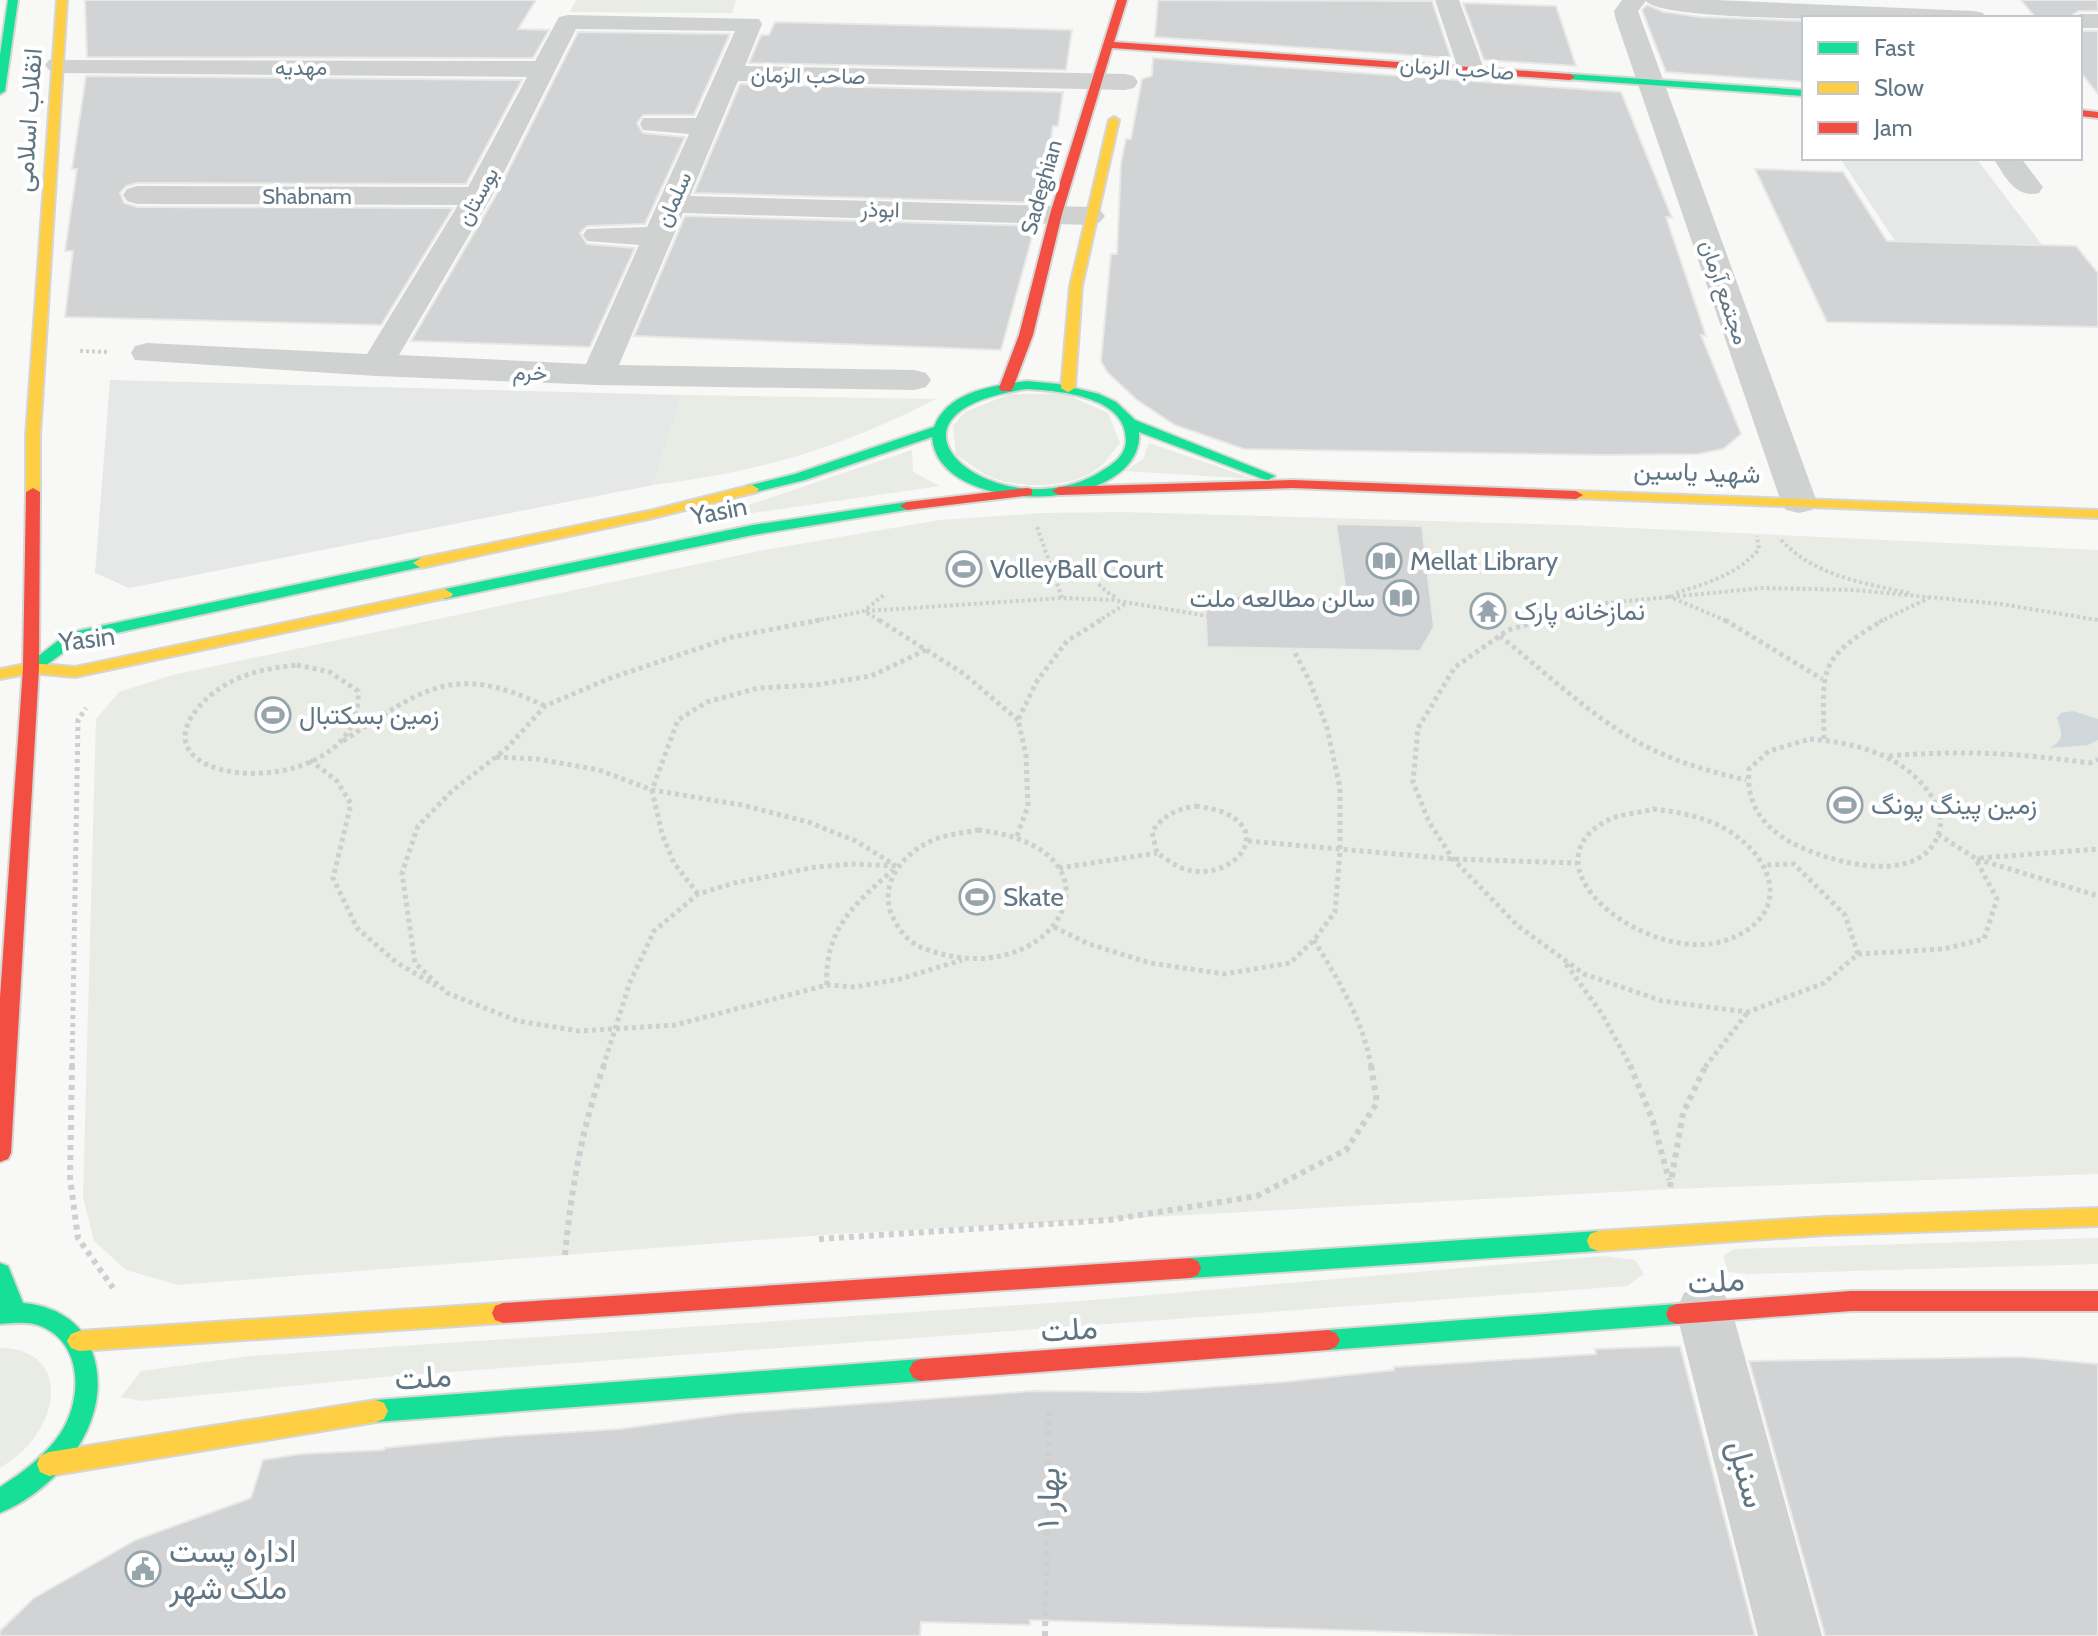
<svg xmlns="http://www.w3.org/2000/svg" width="2098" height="1636" font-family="Cabin,Vazirmatn,sans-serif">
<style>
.built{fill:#e6e8e8}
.green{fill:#e8ece5}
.water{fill:#d0d8dc}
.building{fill:#d1d3d4;stroke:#e8e8e7;stroke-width:2}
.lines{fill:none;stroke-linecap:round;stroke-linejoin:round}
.fast-casing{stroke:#d5d6d6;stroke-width:4}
.slow-casing{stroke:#d5d6d6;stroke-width:4}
.jam-casing{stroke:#d5d6d6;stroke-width:4}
.path-far2{stroke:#cecfd0;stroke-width:4;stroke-dasharray:3 3;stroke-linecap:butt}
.path-far1{stroke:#cecfd0;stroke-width:5;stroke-dasharray:4 4;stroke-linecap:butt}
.path{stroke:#cecfd0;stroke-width:6;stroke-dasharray:5 5;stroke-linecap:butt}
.street{fill:#d0d2d2;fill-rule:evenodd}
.fast{fill:#16e098;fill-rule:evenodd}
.slow{fill:#ffcf43;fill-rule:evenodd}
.jam{fill:#f24e42;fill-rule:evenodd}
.labels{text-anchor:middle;stroke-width:8;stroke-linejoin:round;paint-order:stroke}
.far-street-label{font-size:22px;fill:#617684;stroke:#fff}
.street-label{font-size:26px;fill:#617684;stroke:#fff}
.poi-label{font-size:26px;fill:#617684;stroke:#fff;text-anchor:start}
.near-street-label{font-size:32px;fill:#617684;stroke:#fff}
.near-poi-label{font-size:32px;fill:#617684;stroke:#fff;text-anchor:start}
</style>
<rect width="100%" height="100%" fill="#f8f8f7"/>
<g class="built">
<polygon points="1840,158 1976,158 2043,246 1895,241"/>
<polygon points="110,380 682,395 653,485 129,588 95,573"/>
</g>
<g class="green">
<polygon points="576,0 736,0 732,13 570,12"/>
<path d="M1010 394H1065L1108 413 1120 443C1113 451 1105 464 1096 470 1070 488 1021 489 993 478 980 473 968 462 956 455L953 426 965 412Z"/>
<path d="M682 395 936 399C838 449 762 471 653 485Z"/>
<polygon points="1149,443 1254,479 1125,471 1143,459"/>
<polygon points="912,450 913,472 940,486 704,520"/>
<polygon points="1123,512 1568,525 2098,550 2098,1174 1670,1189 836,1234 178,1285 126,1270 94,1241 83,1197 96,719 119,692 172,675 764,550 940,520 1042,513"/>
<polygon points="2098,1238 2098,1264 1748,1274 1728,1272 1723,1256 1734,1249"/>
<polygon points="1602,1256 1635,1260 1644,1274 1627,1286 394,1376 141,1401 121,1397 141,1371 250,1356 1080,1301"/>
<path d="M0 1348C54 1348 64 1396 36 1435 27 1449 14 1459 0 1468Z"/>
</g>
<path class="water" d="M2073 711 2098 719V740L2088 745 2050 748C2065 739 2062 734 2057 718L2061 713Z"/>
<g class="building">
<polygon points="85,0 536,0 518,29 549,30 533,58 87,57"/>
<polygon points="1158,0 1432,1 1451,58 1155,37"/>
<polygon points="2021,0 2098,0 2098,11 2079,11 2067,18 2036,18"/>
<polygon points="1463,3 1556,6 1576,66 1484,60"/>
<polygon points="1647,5 1664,12 1701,17 1804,21 1804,82 1666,72 1642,10"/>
<polygon points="775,22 941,26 1072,30 1066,70 749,63 761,35 769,35"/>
<polygon points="2080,31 2098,31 2098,94 2080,72"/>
<polygon points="578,32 730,34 694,115 643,115 637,123 643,133 685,137 645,224 587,226 580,233 587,244 635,248 590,347 411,341 495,197"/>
<polygon points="1153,58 1621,92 1672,218 1666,217 1706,336 1701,335 1741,434 1723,449 1698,454 1606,455 1244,449 1175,425 1137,400 1107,372 1101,361 1111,254 1117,254 1121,163 1126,139 1131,139 1142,79 1152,76"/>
<polygon points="86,76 522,80 466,184 137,183 126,186 120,193 124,203 137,207 453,208 381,325 65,317 73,251 65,251 77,169 72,169"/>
<polygon points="740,84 1063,92 1058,126 1053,126 1041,203 694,193"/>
<polygon points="1755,169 1843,172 1887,241 2076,246 2098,273 2098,327 1827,322"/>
<polygon points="685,216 1035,226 1001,350 634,336"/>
<polygon points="1336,524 1422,526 1434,627 1420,651 1207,647 1205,595 1347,599"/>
<polygon points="1680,1346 1755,1636 1519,1636 1030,1620 1030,1625 921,1622 920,1636 0,1636 0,1631 34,1598 136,1540 251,1498 263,1460 301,1454 384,1450 384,1448 506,1436 620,1429 737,1413 1034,1391 1145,1392 1284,1382 1394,1370 1394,1367 1596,1354 1595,1349"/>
<polygon points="2021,1357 2098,1364 2098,1636 1825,1636 1749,1361"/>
</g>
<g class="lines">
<defs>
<g id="fast">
<polygon points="8,0 18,0 5,91 0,94 0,55"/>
<polygon points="1570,74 1804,90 1804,96 1566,79 1565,77"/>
<path d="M1027 381 1058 384 1099 394 1116 402 1135 420 1275 476 1268 480 1263 479 1139 432C1145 514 938 520 932 437L805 480 752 493 745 489 747 486 795 474 934 427C948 391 993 386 1027 381ZM1027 389C1060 391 1126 396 1126 440 1126 458 1108 467 1095 475 993 529 856 413 1027 389Z"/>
<polygon points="907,502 912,503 912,509 753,535 445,599 437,594 445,589 753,525"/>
<polygon points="421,558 426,560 429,563 426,566 79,641 37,672 31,673 23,668 68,633"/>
<polygon points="1598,1231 1606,1234 1609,1241 1606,1248 1598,1251 1190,1278 1182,1275 1179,1268 1182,1261 1190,1258"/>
<path d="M0 1263 8 1266 23 1303C49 1305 76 1317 88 1342 121 1410 64 1487 0 1513V1487C22 1473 45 1456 60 1434 82 1401 84 1346 43 1327 30 1321 14 1323 0 1324Z"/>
<polygon points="1677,1304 1685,1307 1688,1314 1685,1321 1677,1324 1328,1350 1320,1347 1316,1340 1320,1333 1328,1330"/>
<polygon points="921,1359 929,1362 933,1370 929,1378 921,1381 376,1422 368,1419 364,1411 368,1403 376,1400"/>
</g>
<g id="slow">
<polygon points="57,0 67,0 40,436 40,492 33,496 26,492 26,436"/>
<polygon points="1114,117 1119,120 1082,286 1075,388 1068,392 1061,388 1070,286 1109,120"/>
<polygon points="752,485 759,489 757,492 653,518 421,568 413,563 421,558 653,510"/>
<polygon points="1576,491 2098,510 2098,518 1571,498 1569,495"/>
<polygon points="445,589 453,594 451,597 75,677 31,673 0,679 0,669 31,663 75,667"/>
<polygon points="2098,1208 2098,1226 1824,1235 1598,1251 1590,1248 1587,1241 1590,1234 1598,1231 1824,1217"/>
<polygon points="503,1303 511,1306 514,1313 511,1320 503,1323 79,1351 71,1348 67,1341 71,1334 79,1331"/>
<polygon points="376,1400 384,1403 388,1411 384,1419 376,1422 49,1476 40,1472 37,1464 40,1456 49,1452"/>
</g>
<g id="jam">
<polygon points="1117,0 1127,0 1114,42 1570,74 1575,77 1570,80 1112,48 1062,214 1033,335 1013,388 1011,391 1001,391 999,388 1019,335 1050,214"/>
<polygon points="2080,110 2098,112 2098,118 2080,116"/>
<polygon points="1293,480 1576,491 1583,495 1576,499 1293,488 1059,495 1052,491 1059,487"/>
<polygon points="33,488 40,492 39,668 11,1153 8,1159 0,1162 0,998 23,668 26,492"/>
<polygon points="1027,488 1032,489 1032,495 907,510 900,506 907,502"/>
<polygon points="1190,1258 1198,1261 1201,1268 1198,1275 1190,1278 503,1323 495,1320 492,1313 495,1306 503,1303"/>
<polygon points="1851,1291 2098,1291 2098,1311 1851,1311 1677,1324 1669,1321 1666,1314 1669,1307 1677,1304"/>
<polygon points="1328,1330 1336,1333 1340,1340 1336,1347 1328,1350 921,1381 913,1378 909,1370 913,1362 921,1359"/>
</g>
</defs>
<use href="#fast" class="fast-casing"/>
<use href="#slow" class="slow-casing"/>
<use href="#jam" class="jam-casing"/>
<g class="path-far2">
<polyline points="80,351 110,352"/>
<polyline points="1037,527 1062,598"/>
<path d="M1781 540C1815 576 1863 583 1909 593"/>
<path d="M1092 555C1093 575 1096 588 1116 597"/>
<path d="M1676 593C1707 583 1737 575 1759 549L1757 536"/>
<polyline points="1668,596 1729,622"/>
<polyline points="866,611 1062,598 1113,600 1207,616"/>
<polyline points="867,613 882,622"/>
<polyline points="809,622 864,611 885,594"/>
<polyline points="1097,622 1127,603"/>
<polyline points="1536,622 1596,604 1763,588 1855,590 2001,604 2098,620"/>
<polyline points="1879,622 1929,598"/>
</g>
<g class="path-far1">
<polyline points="820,620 732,637 608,679 545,706 506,749 452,791 418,826 402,873 415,963 447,993 518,1021 579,1031 675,1025 827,985 855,987 900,979 962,960"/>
<polyline points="879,620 964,674 1018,720"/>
<polyline points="1543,620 1508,630 1455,667 1418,728 1413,782 1429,822 1453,859 1518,926 1584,974 1662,1001 1748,1012 1824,983 1858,954 1845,915 1794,864 1765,865"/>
<polyline points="1725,620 1822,679"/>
<path d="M1500 636C1545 672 1596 721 1647 747 1679 763 1712 772 1746 780"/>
<path d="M297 665 330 672 358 691C365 805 128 791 198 708 224 677 259 669 297 665Z"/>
<path d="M1810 739C1857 743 1905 755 1932 797 1938 807 1943 820 1939 832 1922 889 1828 862 1792 843 1762 826 1746 804 1749 769L1769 751Z"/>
<path d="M1824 739C1823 667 1817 660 1883 620"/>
<path d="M343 741C422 690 452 661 545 706"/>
<path d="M1889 756C1963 750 2017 753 2090 763L2098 759"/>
<polyline points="496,757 538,759 599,770 652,790 742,805 808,822 856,841 896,866"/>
<polyline points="310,760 337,781 351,804 333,878 357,928 396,962 436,986"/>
<path d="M1196 806C1205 808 1218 809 1227 814 1274 837 1227 883 1184 869 1175 866 1165 858 1157 853L1152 832C1163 815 1177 809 1196 806Z"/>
<path d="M1653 809C1679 812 1706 817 1729 831 1778 862 1790 917 1727 940 1652 967 1520 869 1606 821 1619 814 1639 813 1653 809Z"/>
<path d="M978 830C1140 849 1053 999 923 948 908 943 897 928 891 913 879 881 906 850 936 839 949 834 964 833 978 830Z"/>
<polyline points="1017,836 1028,806 1026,755 1018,720 1037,681 1067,641 1101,620"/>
<polyline points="1248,841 1453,859 1577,863"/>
<polyline points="1980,858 2098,849"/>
<polyline points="1977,859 2098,896"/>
<polyline points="1059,868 1157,853"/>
<polyline points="698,894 674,863 662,834 652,790 678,720 707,702 758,688 815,685 871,676 930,648"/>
<polyline points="1054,927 1089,944 1150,963 1224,974 1290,963 1314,940 1335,912 1340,851 1340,788 1327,728 1310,682 1293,649"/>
<path d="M1314 940C1338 980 1364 1021 1371 1067"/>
<polyline points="1858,954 1944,949 1984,939 1997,899 1975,858 1939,835"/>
<polyline points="1566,964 1602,1014 1631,1067"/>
<path d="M827 985C824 930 854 904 893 870"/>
<polyline points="72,1067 78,720 86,708"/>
<polyline points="603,1067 630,982 654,931 698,894 734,883 816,867 852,864 896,866"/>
<polyline points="1705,1067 1748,1012"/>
</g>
<g class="path">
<polyline points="72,1065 70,1178 78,1238 113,1288"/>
<polyline points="1630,1065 1653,1121 1669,1180"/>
<polyline points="1670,1187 1683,1113 1706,1065"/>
<polyline points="819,1239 1109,1220 1257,1196 1346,1150 1377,1103 1371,1065"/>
<path d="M565 1255C571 1190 582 1127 604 1065"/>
<polyline points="1045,1636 1049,1409"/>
</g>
<g class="street">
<polygon points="1435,0 1459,0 1484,69 1480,74 1462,74 1458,69"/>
<path d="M1622 0H1716L1974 11 1983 13 1986 18C1940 18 1666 25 1646 1L1638 11 1817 502 1812 510 1799 513 1786 510 1781 502 1616 20 1614 11Z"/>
<polygon points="2080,14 2098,14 2098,28 2080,28 2080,18 2070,18"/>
<path d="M568 15 759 19 762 24 745 66 1125 74 1134 76 1138 82 1134 88 1125 90 738 81 690 196 1090 207 1100 210 1105 216 1100 222 1090 225 683 213 619 365 914 370 926 373 931 380 926 387 914 390 598 385 376 376 135 360 131 353 135 346 147 343 367 354 458 205 137 204 127 201 123 195 127 189 137 186 468 187 527 77 58 73 49 70 45 65 49 60 535 61 559 17ZM576 29 735 31 696 118H643L640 124 643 130 689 134 647 227 587 229 583 235 587 241 639 245 586 364 399 355 492 196Z"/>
<path d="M1993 158H2021L2043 187 2039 193C2015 199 2005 176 1993 158Z"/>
<polygon points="1704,1286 1724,1293 1732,1311 1822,1636 1758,1636 1676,1311 1684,1293"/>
</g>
<use href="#fast" class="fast"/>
<use href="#slow" class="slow"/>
<use href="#jam" class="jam"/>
</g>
<defs>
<symbol id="library-ring" viewBox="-11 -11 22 22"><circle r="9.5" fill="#fff" stroke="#96a4ac" stroke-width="1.5"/><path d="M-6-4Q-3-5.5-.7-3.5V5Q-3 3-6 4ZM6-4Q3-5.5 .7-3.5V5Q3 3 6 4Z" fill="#96a4ac"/></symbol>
<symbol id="stadium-ring" viewBox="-11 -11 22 22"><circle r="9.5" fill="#fff" stroke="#96a4ac" stroke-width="1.5"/><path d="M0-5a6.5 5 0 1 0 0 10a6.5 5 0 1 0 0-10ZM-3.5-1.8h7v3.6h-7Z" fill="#96a4ac"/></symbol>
<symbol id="temple-ring" viewBox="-11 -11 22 22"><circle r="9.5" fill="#fff" stroke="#96a4ac" stroke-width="1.5"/><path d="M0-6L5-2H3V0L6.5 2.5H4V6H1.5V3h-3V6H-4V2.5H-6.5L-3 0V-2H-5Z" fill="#96a4ac"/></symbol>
<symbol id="civic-ring" viewBox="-11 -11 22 22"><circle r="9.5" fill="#fff" stroke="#96a4ac" stroke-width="1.5"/><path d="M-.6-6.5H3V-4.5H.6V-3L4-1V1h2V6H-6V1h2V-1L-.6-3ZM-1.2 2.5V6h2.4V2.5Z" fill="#96a4ac"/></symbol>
</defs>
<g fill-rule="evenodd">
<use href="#library-ring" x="1364" y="541" width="40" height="40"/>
<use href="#stadium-ring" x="944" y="549" width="40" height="40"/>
<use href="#library-ring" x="1381" y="578" width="40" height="40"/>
<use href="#temple-ring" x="1468" y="591" width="40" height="40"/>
<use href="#stadium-ring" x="253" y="695" width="40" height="40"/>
<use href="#stadium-ring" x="1825" y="785" width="40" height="40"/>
<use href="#stadium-ring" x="957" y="877" width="40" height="40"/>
<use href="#civic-ring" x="123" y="1549" width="40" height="40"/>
</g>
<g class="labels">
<g class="far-street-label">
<text x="301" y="75">مهدیه</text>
<text transform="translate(1457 68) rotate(4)" y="8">صاحب الزمان</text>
<text transform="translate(808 75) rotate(1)" y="8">صاحب الزمان</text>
<text transform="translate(1041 187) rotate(-74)" y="8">Sadeghian</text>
<text x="307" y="204">Shabnam</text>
<text transform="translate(477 196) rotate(-61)" y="8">بوستان</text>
<text transform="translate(673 199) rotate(-66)" y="8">سلمان</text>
<text transform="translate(880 209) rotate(1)" y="8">ابوذر</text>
<text transform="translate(1725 292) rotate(71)" y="8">مجتمع آرمان</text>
<text transform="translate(530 372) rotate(2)" y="8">خرم</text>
</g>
<g class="street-label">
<text transform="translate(28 120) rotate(-86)" y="9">انقلاب اسلامی</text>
<text transform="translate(1697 472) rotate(2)" y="9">شهید یاسین</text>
<text transform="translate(719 511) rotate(-11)" y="9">Yasin</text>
<text transform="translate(87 639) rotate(-7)" y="9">Yasin</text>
</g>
<g class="poi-label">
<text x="1410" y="570">Mellat Library</text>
<text x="990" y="578">VolleyBall Court</text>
<text x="1375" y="607" text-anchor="end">سالن مطالعه ملت</text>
<text x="1514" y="620">نمازخانه پارک</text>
<text x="299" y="724">زمین بسکتبال</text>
<text x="1871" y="814">زمین پینگ پونگ</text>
<text x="1003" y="906">Skate</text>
</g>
<g class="near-street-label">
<text transform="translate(1716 1281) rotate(-4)" y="11">ملت</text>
<text transform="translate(1069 1329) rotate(-4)" y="11">ملت</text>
<text transform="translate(423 1377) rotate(-4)" y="11">ملت</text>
<text transform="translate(1747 1474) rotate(75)" y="11">سنبل</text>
<text transform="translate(1048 1498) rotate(-89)" y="11">بهار ۱</text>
</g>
<g class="near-poi-label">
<text x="169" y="1562">اداره پست<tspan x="169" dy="37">ملک شهر</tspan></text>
</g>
</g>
<rect x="1802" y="16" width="280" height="144" fill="#ffffff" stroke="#c0c8ce" stroke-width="2"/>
<rect x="1818" y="42" width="40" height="12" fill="#16e098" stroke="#c0c8ce" stroke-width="2"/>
<text x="1874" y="56" font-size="24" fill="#617684">Fast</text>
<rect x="1818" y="82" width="40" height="12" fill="#ffcf43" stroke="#c0c8ce" stroke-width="2"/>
<text x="1874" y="96" font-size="24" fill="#617684">Slow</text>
<rect x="1818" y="122" width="40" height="12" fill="#f24e42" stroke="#c0c8ce" stroke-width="2"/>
<text x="1874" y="136" font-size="24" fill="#617684">Jam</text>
</svg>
